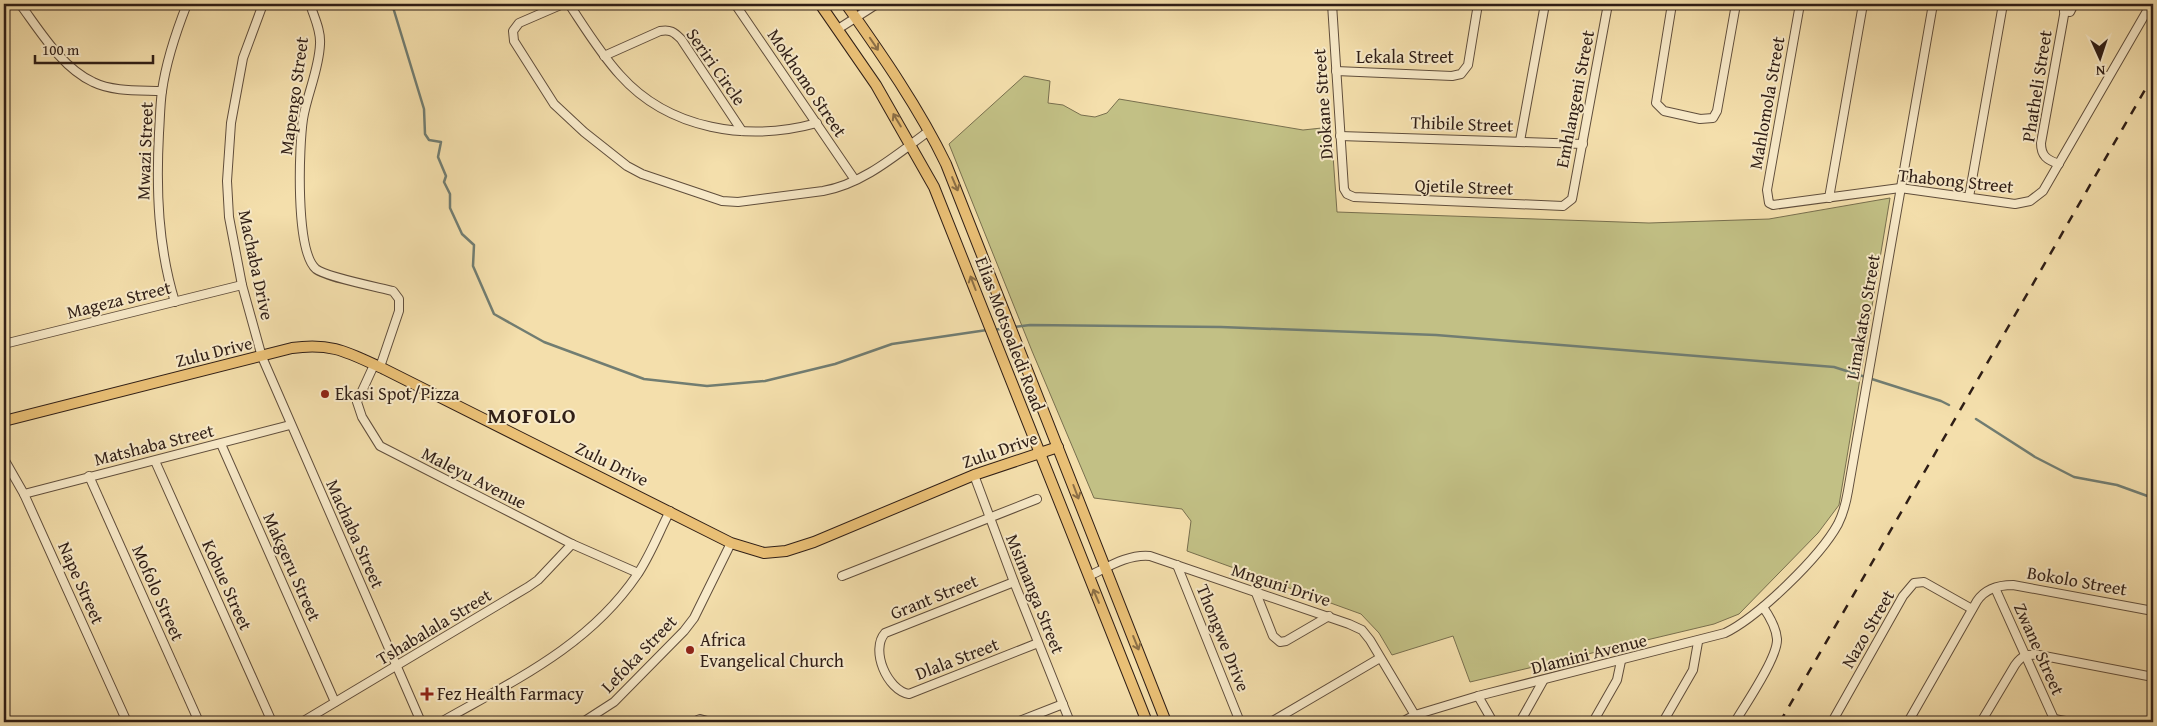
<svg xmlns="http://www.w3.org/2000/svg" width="2157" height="726" font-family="'Gentium Book Plus',serif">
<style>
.green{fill:#c2c085;stroke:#786f4e}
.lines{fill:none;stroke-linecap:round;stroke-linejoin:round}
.stream{stroke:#717d72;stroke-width:2.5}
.minor-casing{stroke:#604e3c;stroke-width:10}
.major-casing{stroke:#2f1e16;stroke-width:12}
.minor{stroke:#f8eac9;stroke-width:8}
.major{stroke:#eac076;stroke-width:10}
.rail{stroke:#2f1e16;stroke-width:2.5;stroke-dasharray:9 9;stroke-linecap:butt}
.oneway{stroke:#8c6f46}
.poi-dot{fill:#8f2418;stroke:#f8eac9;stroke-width:2}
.labels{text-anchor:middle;stroke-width:4;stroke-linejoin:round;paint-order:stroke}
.street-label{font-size:18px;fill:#2f1e16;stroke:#f8eac9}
.poi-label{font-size:18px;fill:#2f1e16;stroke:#f8eac9;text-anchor:start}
.district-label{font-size:22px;font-weight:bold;letter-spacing:1px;fill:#2f1e16;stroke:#f8eac9}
</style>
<rect width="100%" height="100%" fill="#f4dfac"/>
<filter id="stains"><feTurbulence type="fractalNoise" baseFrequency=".004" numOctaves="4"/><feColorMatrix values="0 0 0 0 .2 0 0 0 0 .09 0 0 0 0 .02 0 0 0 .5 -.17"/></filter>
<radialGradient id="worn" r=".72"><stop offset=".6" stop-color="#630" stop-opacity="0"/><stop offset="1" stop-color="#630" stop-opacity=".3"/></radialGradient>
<polygon class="green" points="1024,76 1050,81 1048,103 1063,105 1081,115 1095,117 1107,113 1119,99 1303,130 1331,127 1337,212 1649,223 1769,219 1890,198 1839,505 1818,533 1739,614 1714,624 1470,682 1453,636 1392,655 1379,633 1361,614 1187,551 1191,521 1182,509 1094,498 1032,351 949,144"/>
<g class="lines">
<g class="stream">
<polyline points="392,4 424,109 425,134 429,140 441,142 438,157 446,176 444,182 450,194 450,208 462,234 474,245 473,266 494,314 544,342 644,379 707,386 765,381 835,364 892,344 987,330"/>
<polyline points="1013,327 1030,325 1221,327 1436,335 1834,367 1941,401 1949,405"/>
<polyline points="993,330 1007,328"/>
<polyline points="1976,419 2035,457 2074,477 2117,485 2153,498"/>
</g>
<defs>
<g id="minor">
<path d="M20 4C40 31 62 68 93 82 113 92 140 90 162 91"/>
<polyline points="263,4 243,58 231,123 227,181 229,217 242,285 262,357 421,722"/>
<path d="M310 4C314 17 321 30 320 44 319 70 307 94 303 119 299 146 295 251 316 269 326 277 377 287 393 291L399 299V311L380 367"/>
<path d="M563 4 519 23 513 31 514 41 554 104 584 132 627 166 642 174 722 201 738 202 823 191C863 184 896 155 929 131"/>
<path d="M569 4C585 28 600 53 620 75 669 130 748 142 817 123"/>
<polyline points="735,4 855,180"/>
<polyline points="1332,4 1344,189 1347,194 1354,197 1563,206 1572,199 1608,4"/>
<polyline points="1672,4 1656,103 1664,111 1700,119 1713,118 1717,111 1736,4"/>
<polyline points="1800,4 1767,190 1769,203 1773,205 1900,188 2015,204 2030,201 2043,191 2151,4"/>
<polyline points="2064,11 2070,12 2074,4"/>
<polyline points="838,29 877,4"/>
<path d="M604 56 660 31C670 29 674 32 681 39L742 131"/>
<polyline points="1336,71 1452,76 1461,74 1468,65 1478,4"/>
<polyline points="1340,136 1583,144"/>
<polyline points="1520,141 1545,4"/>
<path d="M2059 164C2047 160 2041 156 2041 143L2066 4"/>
<polyline points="1969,197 2003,4"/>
<polyline points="1829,198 1863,4"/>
<path d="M175 302C158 247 156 190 159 133 160 119 160 105 162 91 166 62 176 32 187 4"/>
<polyline points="4,344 242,285"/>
<polyline points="374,365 357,402 362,417 380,446 572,544 638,573"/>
<polyline points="221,444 335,702"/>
<polyline points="4,459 24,494 127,722"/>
<polyline points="155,461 272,722"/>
<polyline points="974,475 1014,582 1070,722"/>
<polyline points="89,476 199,722"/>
<polyline points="24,494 290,425"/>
<polyline points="1177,565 1240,722"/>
<polyline points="842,576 1037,499"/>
<path d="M1089 576C1108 567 1128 554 1150 556L1349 624 1362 630 1370 640 1419 722"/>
<path d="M1014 582 885 633C870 650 887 690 909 694L1038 643"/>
<polyline points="1995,588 2054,719"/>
<polyline points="1256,593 1273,636 1280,642 1286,641 1329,616"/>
<polyline points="1478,696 1493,722"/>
<polyline points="2054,719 2071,722"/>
<polyline points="302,722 528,587 538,580 572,544"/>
<path d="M441 722C513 681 588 647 637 575 650 556 659 532 670 511"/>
<polyline points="583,722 614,702 684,631 694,618 731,543"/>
<polyline points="693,722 700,719 711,722"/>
<polyline points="1017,722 1063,704"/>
<polyline points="1271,722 1380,658"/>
<path d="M1402 722 1415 715 1478 696 1725 633C1758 617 1820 557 1838 524 1843 514 1846 503 1848 491L1933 4"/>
<polyline points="1520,722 1543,681"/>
<polyline points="1593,722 1617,680 1621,661"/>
<polyline points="1663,722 1693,670 1698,642"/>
<path d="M1735 722C1745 705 1778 657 1777 639 1776 627 1770 617 1763 607"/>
<polyline points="1832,722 1903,596 1914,583 1924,582 1972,609"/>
<path d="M1908 722 1977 601C1985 589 1999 585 2013 585L2153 611"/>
<path d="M1981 722 2015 665C2022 655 2027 654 2039 655L2153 677"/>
</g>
<g id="major">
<polyline points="820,4 876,85 934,187 1147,722"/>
<path d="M846 4C882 55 919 108 946 164L1166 722"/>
<path d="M4 421 292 348C332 342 349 353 384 369L731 543 764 553 786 551 814 542 974 475 1058 447"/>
</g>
</defs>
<use href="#minor" class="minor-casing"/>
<use href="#major" class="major-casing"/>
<use href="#minor" class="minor"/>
<use href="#major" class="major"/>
<polyline class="rail" points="1780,722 2153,76"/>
</g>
<defs><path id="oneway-shaft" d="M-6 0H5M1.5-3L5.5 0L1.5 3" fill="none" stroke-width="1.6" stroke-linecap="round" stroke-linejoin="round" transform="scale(1.25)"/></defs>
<g class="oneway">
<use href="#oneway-shaft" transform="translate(874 44) rotate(56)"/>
<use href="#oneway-shaft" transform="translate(897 120) rotate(-121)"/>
<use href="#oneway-shaft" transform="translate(955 184) rotate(67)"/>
<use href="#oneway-shaft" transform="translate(973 283) rotate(-111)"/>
<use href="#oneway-shaft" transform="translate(1076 492) rotate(69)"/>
<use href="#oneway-shaft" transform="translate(1096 596) rotate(-113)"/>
<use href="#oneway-shaft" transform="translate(1136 643) rotate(68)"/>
</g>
<g class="poi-dot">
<circle cx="325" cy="394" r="5"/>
<circle cx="690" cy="650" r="5"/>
<path d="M424.5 686.5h5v5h5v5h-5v5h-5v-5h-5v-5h5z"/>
</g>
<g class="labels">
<g class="street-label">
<text x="1405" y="63">Lekala Street</text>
<text transform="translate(716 67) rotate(55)" y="6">Seriri Circle</text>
<text transform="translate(807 83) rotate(56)" y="6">Mokhomo Street</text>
<text transform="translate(2037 86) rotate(-81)" y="6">Phatheli Street</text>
<text transform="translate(294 96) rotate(-82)" y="6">Mapengo Street</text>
<text transform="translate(1575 99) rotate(-79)" y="6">Emhlangeni Street</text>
<text transform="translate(1767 103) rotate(-80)" y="6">Mahlomola Street</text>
<text transform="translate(1323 104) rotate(-94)" y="6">Diokane Street</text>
<text transform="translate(1462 124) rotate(2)" y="6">Thibile Street</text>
<text transform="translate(145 151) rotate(-88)" y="6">Mwazi Street</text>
<text transform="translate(1956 181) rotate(6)" y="6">Thabong Street</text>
<text transform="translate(1464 187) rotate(2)" y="6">Qjetile Street</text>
<text transform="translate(256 265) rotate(78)" y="6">Machaba Drive</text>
<text transform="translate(119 300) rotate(-14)" y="6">Mageza Street</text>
<text transform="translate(1863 317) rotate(-80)" y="6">Limakatso Street</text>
<text transform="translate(1010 334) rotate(69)" y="6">Elias Motsoaledi Road</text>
<text transform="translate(214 352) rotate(-14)" y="6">Zulu Drive</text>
<text transform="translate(154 445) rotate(-14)" y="6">Matshaba Street</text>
<text transform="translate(1000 450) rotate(-19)" y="6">Zulu Drive</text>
<text transform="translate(612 464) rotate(26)" y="6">Zulu Drive</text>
<text transform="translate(474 478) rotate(27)" y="6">Maleyu Avenue</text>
<text transform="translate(355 534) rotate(66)" y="6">Machaba Street</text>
<text transform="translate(292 567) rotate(66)" y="6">Makgeru Street</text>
<text transform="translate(2077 581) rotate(10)" y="6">Bokolo Street</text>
<text transform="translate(81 583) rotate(66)" y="6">Nape Street</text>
<text transform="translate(227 585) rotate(66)" y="6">Kobue Street</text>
<text transform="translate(1281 585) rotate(18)" y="6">Mnguni Drive</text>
<text transform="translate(158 593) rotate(66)" y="6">Mofolo Street</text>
<text transform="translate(1035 594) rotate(68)" y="6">Msimanga Street</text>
<text transform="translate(934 597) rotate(-22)" y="6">Grant Street</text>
<text transform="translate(434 627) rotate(-31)" y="6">Tshabalala Street</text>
<text transform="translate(1868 629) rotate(-60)" y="6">Nazo Street</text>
<text transform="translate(1223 638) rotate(68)" y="6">Thongwe Drive</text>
<text transform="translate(2039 649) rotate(66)" y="6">Zwane Street</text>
<text transform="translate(639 654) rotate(-46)" y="6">Lefoka Street</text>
<text transform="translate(1589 654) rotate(-14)" y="6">Dlamini Avenue</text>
<text transform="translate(957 659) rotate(-21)" y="6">Dlala Street</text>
</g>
<g class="poi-label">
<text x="335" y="400">Ekasi Spot/Pizza</text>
<text x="700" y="646">Africa<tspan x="700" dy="21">Evangelical Church</tspan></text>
<text x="437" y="700">Fez Health Farmacy</text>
</g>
<g class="district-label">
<text x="532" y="423">MOFOLO</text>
</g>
</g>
<rect width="2157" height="726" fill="none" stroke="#f4dfac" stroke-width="20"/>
<rect x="5" y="5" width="2147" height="716" fill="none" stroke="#2f1e16" stroke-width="2.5"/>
<rect x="10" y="10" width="2137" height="706" fill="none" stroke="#2f1e16"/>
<g transform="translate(2100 58) rotate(177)" stroke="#f8eac9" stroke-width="4" paint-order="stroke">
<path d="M0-4L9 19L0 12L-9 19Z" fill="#2f1e16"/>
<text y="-8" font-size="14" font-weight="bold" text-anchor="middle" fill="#2f1e16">N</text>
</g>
<path d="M35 55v8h118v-8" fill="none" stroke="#2f1e16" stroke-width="2.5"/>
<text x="42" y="55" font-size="15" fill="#2f1e16" stroke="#f8eac9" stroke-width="4" paint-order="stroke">100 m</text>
<rect width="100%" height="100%" filter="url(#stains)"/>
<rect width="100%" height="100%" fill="url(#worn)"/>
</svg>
